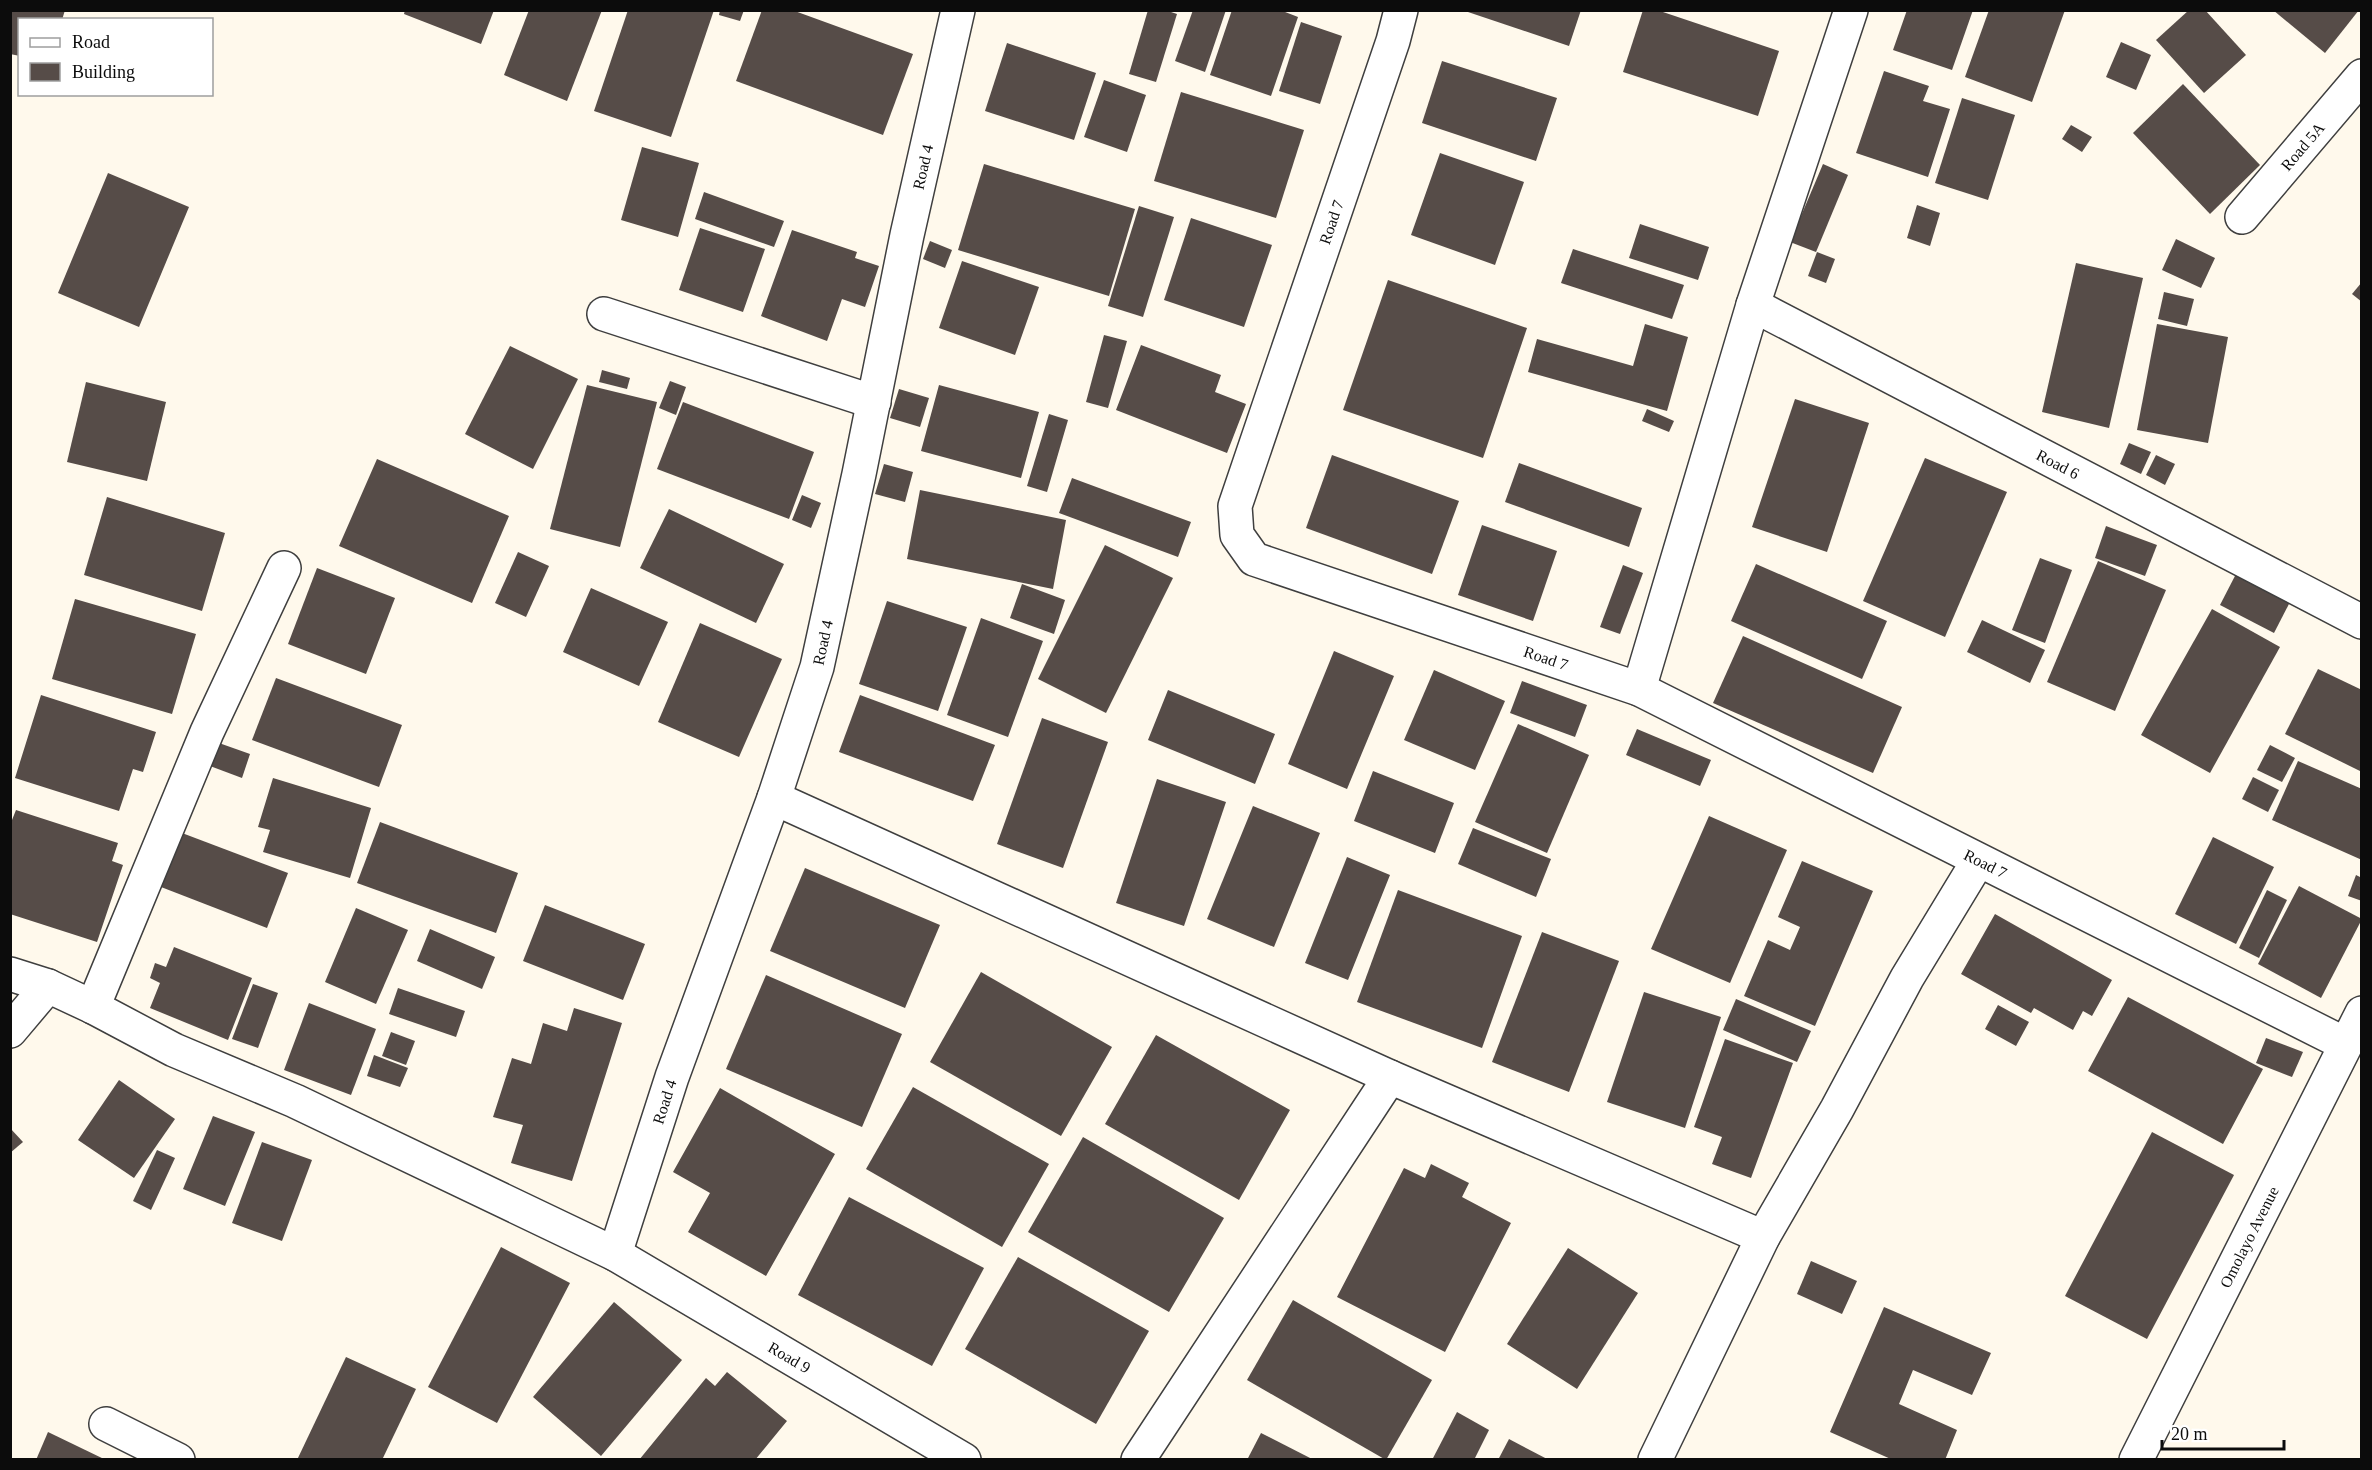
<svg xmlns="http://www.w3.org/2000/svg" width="2372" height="1470" font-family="Georgia,serif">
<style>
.building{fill:#564c48}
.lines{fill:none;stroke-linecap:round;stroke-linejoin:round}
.minor-casing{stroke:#3f3f3f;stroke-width:36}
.minor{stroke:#fff;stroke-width:33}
.labels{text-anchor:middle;stroke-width:6;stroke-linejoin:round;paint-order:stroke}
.street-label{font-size:16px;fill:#0c0c0c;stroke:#fff}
</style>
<rect width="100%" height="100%" fill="#fff9ec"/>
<g class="building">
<polygon points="10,10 65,10 62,20 20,20 20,56 10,54"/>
<polygon points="405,10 494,10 481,44 404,14"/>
<polygon points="529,10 602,10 567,101 504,75"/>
<polygon points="628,10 714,10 671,137 594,111"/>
<polygon points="720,10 744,10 740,21 719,15"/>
<polygon points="762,10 792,10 913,54 883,135 736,81"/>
<polygon points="1148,10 1165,10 1177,14 1156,82 1129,74"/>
<polygon points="1193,10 1226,10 1205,72 1175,61"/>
<polygon points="1232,10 1280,10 1298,17 1271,96 1210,75"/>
<polygon points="1462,10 1581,10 1569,46"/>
<polygon points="1643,10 1657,10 1779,51 1758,116 1623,72"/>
<polygon points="1907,10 1973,10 1952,70 1893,50"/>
<polygon points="1989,10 2065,10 2032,102 1965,77"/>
<polygon points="2189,10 2205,10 2246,55 2204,93 2156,40"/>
<polygon points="2273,10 2359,10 2325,53"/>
<polygon points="1301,22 1342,36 1320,104 1279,91"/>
<polygon points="2121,42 2151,55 2136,90 2106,77"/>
<polygon points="1007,43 1096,73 1074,140 985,111"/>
<polygon points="1442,61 1557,98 1536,161 1422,123"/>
<polygon points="1884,71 1929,86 1923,101 1950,109 1928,177 1856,153"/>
<polygon points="1104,80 1146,95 1127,152 1084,137"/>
<polygon points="2183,84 2260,165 2210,214 2133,133"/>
<polygon points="1181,92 1304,130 1276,218 1154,181"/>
<polygon points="1962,98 2015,115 1988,200 1935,183"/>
<polygon points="2071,125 2092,137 2082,152 2062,139"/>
<polygon points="642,147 699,163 678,237 621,220"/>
<polygon points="1440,153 1524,182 1495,265 1411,235"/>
<polygon points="984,164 1135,209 1109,296 958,250"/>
<polygon points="1823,164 1848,175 1816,252 1790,242"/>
<polygon points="108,173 189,207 139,327 58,293"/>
<polygon points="704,192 784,221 774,247 695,219"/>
<polygon points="1917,205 1940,213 1930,246 1907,238"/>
<polygon points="1139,206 1174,217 1143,317 1108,306"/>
<polygon points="1191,218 1272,245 1244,327 1164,300"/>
<polygon points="1640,224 1709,247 1698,280 1629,258"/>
<polygon points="700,228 765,249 743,312 679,290"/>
<polygon points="792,230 857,252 855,258 879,266 865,307 842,299 827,341 761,316"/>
<polygon points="2176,239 2215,258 2201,288 2162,270"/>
<polygon points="930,241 952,250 945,268 923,259"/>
<polygon points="1573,249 1684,285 1672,319 1561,283"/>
<polygon points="1817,252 1835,259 1826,283 1808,276"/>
<polygon points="962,261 1039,287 1015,355 939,328"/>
<polygon points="2076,263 2143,278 2109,428 2042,412"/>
<polygon points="1388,280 1527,328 1483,458 1343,410"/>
<polygon points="2362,282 2362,302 2352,294"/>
<polygon points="2164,292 2194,299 2187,326 2158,319"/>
<polygon points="1645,324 1688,337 1667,411 1528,372 1537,339 1633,366"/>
<polygon points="2157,324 2228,337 2208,443 2137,430"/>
<polygon points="1104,335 1127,341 1108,408 1086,402"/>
<polygon points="1141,345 1221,375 1215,392 1246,404 1227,453 1116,410"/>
<polygon points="510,346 578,379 533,469 465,434"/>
<polygon points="602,370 630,378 627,389 599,382"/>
<polygon points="670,381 686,387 676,415 659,408"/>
<polygon points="86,382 166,402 147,481 67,462"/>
<polygon points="587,385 657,402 620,547 550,529"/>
<polygon points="939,385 1039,412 1021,478 921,451"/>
<polygon points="899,389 929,398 920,427 890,418"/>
<polygon points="1795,399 1869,423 1827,552 1752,527"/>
<polygon points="683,402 814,452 789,519 657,469"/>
<polygon points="1647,409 1674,421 1669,432 1642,421"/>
<polygon points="1049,414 1068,420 1047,492 1027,486"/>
<polygon points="2129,443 2151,452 2141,474 2120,464"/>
<polygon points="1332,455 1459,501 1432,574 1306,528"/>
<polygon points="2156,455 2175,464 2165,485 2146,475"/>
<polygon points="1925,458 2007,492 1945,637 1863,601"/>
<polygon points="377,459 509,516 472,603 339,546"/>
<polygon points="1519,463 1642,508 1629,547 1505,502"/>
<polygon points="884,464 913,472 905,502 875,494"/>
<polygon points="1072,478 1191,522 1178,557 1059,513"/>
<polygon points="920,490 1066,520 1053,589 907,559"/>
<polygon points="802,495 821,503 811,528 792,520"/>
<polygon points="107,497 225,533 202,611 84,575"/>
<polygon points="669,509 784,564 756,623 640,568"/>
<polygon points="1482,525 1557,551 1533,621 1458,595"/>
<polygon points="2106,526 2157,545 2145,576 2095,558"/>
<polygon points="1105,545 1173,578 1106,713 1038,679"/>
<polygon points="518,552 549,566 526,617 495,603"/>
<polygon points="2040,558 2072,570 2045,643 2012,630"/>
<polygon points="2098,561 2166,590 2115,711 2047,682"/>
<polygon points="1756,564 1887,621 1862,679 1731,621"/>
<polygon points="1623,565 1643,573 1620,634 1600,627"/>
<polygon points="317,568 395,598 366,674 288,644"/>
<polygon points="2237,572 2291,600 2274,633 2220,605"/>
<polygon points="1022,584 1065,600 1054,634 1010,618"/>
<polygon points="591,588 668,622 639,686 563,652"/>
<polygon points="75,599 196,634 172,714 52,679"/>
<polygon points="887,601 967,627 938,711 859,684"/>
<polygon points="2212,609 2280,647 2210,773 2141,735"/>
<polygon points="981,618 1043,641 1008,737 947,715"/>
<polygon points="1982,620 2045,650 2030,683 1967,652"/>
<polygon points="700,623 782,659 739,757 658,722"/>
<polygon points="1743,636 1902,707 1873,773 1713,703"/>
<polygon points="1334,651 1394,676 1347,789 1288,764"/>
<polygon points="2318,669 2362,690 2362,772 2285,734"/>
<polygon points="1434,670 1505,701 1475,770 1404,740"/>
<polygon points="276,678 402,725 379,787 252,740"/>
<polygon points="1522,681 1587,705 1575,737 1510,713"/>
<polygon points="1168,690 1275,734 1255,784 1148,740"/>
<polygon points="41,695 156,732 143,772 133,769 119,811 15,778"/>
<polygon points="860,695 995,745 973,801 839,752"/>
<polygon points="1042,718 1108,742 1063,868 997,844"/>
<polygon points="1518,724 1589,755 1547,853 1475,822"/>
<polygon points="1637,729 1711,760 1700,786 1626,755"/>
<polygon points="219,743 250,754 242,778 210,766"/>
<polygon points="2270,745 2295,758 2282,782 2257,770"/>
<polygon points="2298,761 2362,789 2362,860 2272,820"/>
<polygon points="1373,771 1454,803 1435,853 1354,821"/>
<polygon points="2253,777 2279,790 2268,812 2242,799"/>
<polygon points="273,778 371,808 350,878 263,852 270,830 258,827"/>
<polygon points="1157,779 1226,802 1184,926 1116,903"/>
<polygon points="1253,806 1320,833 1274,947 1207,919"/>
<polygon points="16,810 118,843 112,861 123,865 97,942 10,914 10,825"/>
<polygon points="1709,816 1787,850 1730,983 1651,949"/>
<polygon points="380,822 518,873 496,933 357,883"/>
<polygon points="1473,828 1551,859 1536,897 1458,864"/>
<polygon points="182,833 288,873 267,928 161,887"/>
<polygon points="2213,837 2274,867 2236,944 2175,914"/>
<polygon points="1347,857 1390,875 1348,980 1305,963"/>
<polygon points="1802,861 1873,891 1815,1026 1744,996 1768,940 1790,950 1800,927 1778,917"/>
<polygon points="805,868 940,925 905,1008 770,951"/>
<polygon points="2356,875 2362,878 2362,901 2348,896"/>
<polygon points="2299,886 2362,919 2321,998 2258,964"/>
<polygon points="1398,890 1522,936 1482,1048 1357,1002"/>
<polygon points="2267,890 2287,900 2259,958 2239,948"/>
<polygon points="545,905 645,944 623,1000 523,961"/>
<polygon points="356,908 408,930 376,1004 325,982"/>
<polygon points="1995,914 2112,980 2092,1016 2083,1011 2073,1030 2034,1008 2031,1013 1961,974"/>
<polygon points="430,929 495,957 482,989 417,961"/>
<polygon points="1542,932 1619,961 1569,1092 1492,1062"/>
<polygon points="174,947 252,978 228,1040 150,1008 160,983 150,978 155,963 166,967"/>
<polygon points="981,972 1112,1047 1061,1136 930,1062"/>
<polygon points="766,975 902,1034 862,1127 726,1069"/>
<polygon points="253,984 278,993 258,1048 232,1039"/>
<polygon points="398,988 465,1011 456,1037 389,1014"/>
<polygon points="1644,992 1721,1017 1685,1128 1607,1102"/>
<polygon points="2128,997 2263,1069 2223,1144 2088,1071"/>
<polygon points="1736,999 1811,1031 1797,1062 1723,1030"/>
<polygon points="309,1003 376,1029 351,1095 284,1070"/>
<polygon points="1998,1005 2029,1022 2016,1046 1985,1029"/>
<polygon points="574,1008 622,1023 572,1181 511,1163 523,1125 493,1117 512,1058 531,1064 543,1023 567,1031"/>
<polygon points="391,1032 415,1041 406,1065 382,1056"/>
<polygon points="1156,1035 1290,1110 1239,1200 1105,1124"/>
<polygon points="2266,1038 2303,1052 2292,1077 2256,1063"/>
<polygon points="1725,1039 1793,1063 1751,1178 1712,1164 1722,1137 1694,1127"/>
<polygon points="374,1055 408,1068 400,1087 367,1076"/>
<polygon points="119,1080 175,1119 134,1178 78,1140"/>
<polygon points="913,1087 1049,1164 1002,1247 866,1169"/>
<polygon points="720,1088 835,1154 766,1276 688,1232 710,1193 673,1172"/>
<polygon points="213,1116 255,1132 225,1206 183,1189"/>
<polygon points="10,1128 23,1142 10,1153"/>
<polygon points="2152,1132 2234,1175 2147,1339 2065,1296"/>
<polygon points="1083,1137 1224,1218 1169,1312 1028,1232"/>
<polygon points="262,1142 312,1160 282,1241 232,1223"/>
<polygon points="157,1150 175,1158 151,1210 133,1201"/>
<polygon points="1431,1164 1469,1183 1462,1197 1511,1223 1445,1352 1337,1297 1404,1168 1425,1178"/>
<polygon points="849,1197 984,1268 932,1366 798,1295"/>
<polygon points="501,1247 570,1283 497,1423 428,1387"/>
<polygon points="1568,1248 1638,1293 1577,1389 1507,1344"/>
<polygon points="1018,1257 1149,1331 1096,1424 965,1349"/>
<polygon points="1811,1261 1857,1281 1842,1314 1797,1294"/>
<polygon points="1293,1300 1432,1380 1386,1460 1247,1380"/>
<polygon points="614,1302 682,1360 601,1456 533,1397"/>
<polygon points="1884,1307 1991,1353 1972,1395 1913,1370 1899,1404 1957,1430 1945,1460 1893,1460 1830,1432"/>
<polygon points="346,1357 416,1389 382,1460 297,1460"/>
<polygon points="727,1372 787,1421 755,1460 639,1460 706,1378 715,1386"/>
<polygon points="1457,1412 1489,1430 1474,1460 1432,1460"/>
<polygon points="48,1432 106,1460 36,1460"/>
<polygon points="1261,1433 1314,1460 1247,1460"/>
<polygon points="1509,1439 1549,1460 1498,1460"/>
</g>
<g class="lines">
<defs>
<g id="minor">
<path id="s1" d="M1401 10 1393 41 1235 506 1237 535 1254 559 1639 689 2345 1044"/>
<path id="s2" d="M2242 217 2362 76"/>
<path id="s3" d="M1753 305 2362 622"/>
<polyline points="604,314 874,402"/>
<polyline points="1639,689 1753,305 1851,10"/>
<polyline points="774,798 1390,1077 1763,1237"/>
<path id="s4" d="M10 974 48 986 93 1007 174 1050 295 1101 615 1254 964 1460"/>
<polyline points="93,1007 207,732 284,568"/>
<polyline points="10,1031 48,986"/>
<path id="s5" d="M615 1254 672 1077 774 798 817 667 859 474 907 235 958 10"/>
<polyline points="106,1424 178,1460"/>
<polyline points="1138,1460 1390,1077"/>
<polyline points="1655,1460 1763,1237 1837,1109 1907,978 1978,861"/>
<path id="s6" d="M2136 1460 2362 1013"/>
</g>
</defs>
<use href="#minor" class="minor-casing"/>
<use href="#minor" class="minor"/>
</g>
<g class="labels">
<g class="street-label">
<text dy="6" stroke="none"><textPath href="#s2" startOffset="93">Road 5A</textPath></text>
<text dy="6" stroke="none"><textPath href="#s5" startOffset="1132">Road 4</textPath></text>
<text transform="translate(1331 222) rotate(-71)" y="6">Road 7</text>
<text dy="6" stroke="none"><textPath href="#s3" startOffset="344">Road 6</textPath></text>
<text dy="6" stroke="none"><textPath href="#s5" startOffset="646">Road 4</textPath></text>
<text dy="6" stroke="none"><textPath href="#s1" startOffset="890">Road 7</textPath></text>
<text dy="6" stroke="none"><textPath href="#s1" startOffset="1376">Road 7</textPath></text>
<text dy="6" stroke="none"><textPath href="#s5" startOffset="160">Road 4</textPath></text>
<text dy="6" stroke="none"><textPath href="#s6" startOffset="250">Omolayo Avenue</textPath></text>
<text dy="6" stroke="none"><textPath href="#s4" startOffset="870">Road 9</textPath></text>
</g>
</g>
<rect width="2372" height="1470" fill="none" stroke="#0c0c0c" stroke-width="24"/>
<rect x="18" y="18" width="195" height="78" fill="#ffffff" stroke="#9e9e9e" stroke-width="1.5"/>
<rect x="30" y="38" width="30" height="9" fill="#ffffff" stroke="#9e9e9e" stroke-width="1.5"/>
<text x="72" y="48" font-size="18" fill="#0c0c0c">Road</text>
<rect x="30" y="63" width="30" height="18" fill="#564c48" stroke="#9e9e9e" stroke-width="1.5"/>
<text x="72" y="78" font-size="18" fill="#0c0c0c">Building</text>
<path d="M2162 1440v9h122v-9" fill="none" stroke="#0c0c0c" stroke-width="3"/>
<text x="2171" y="1440" font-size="18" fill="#0c0c0c" stroke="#ffffff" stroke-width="4.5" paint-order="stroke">20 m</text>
</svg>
